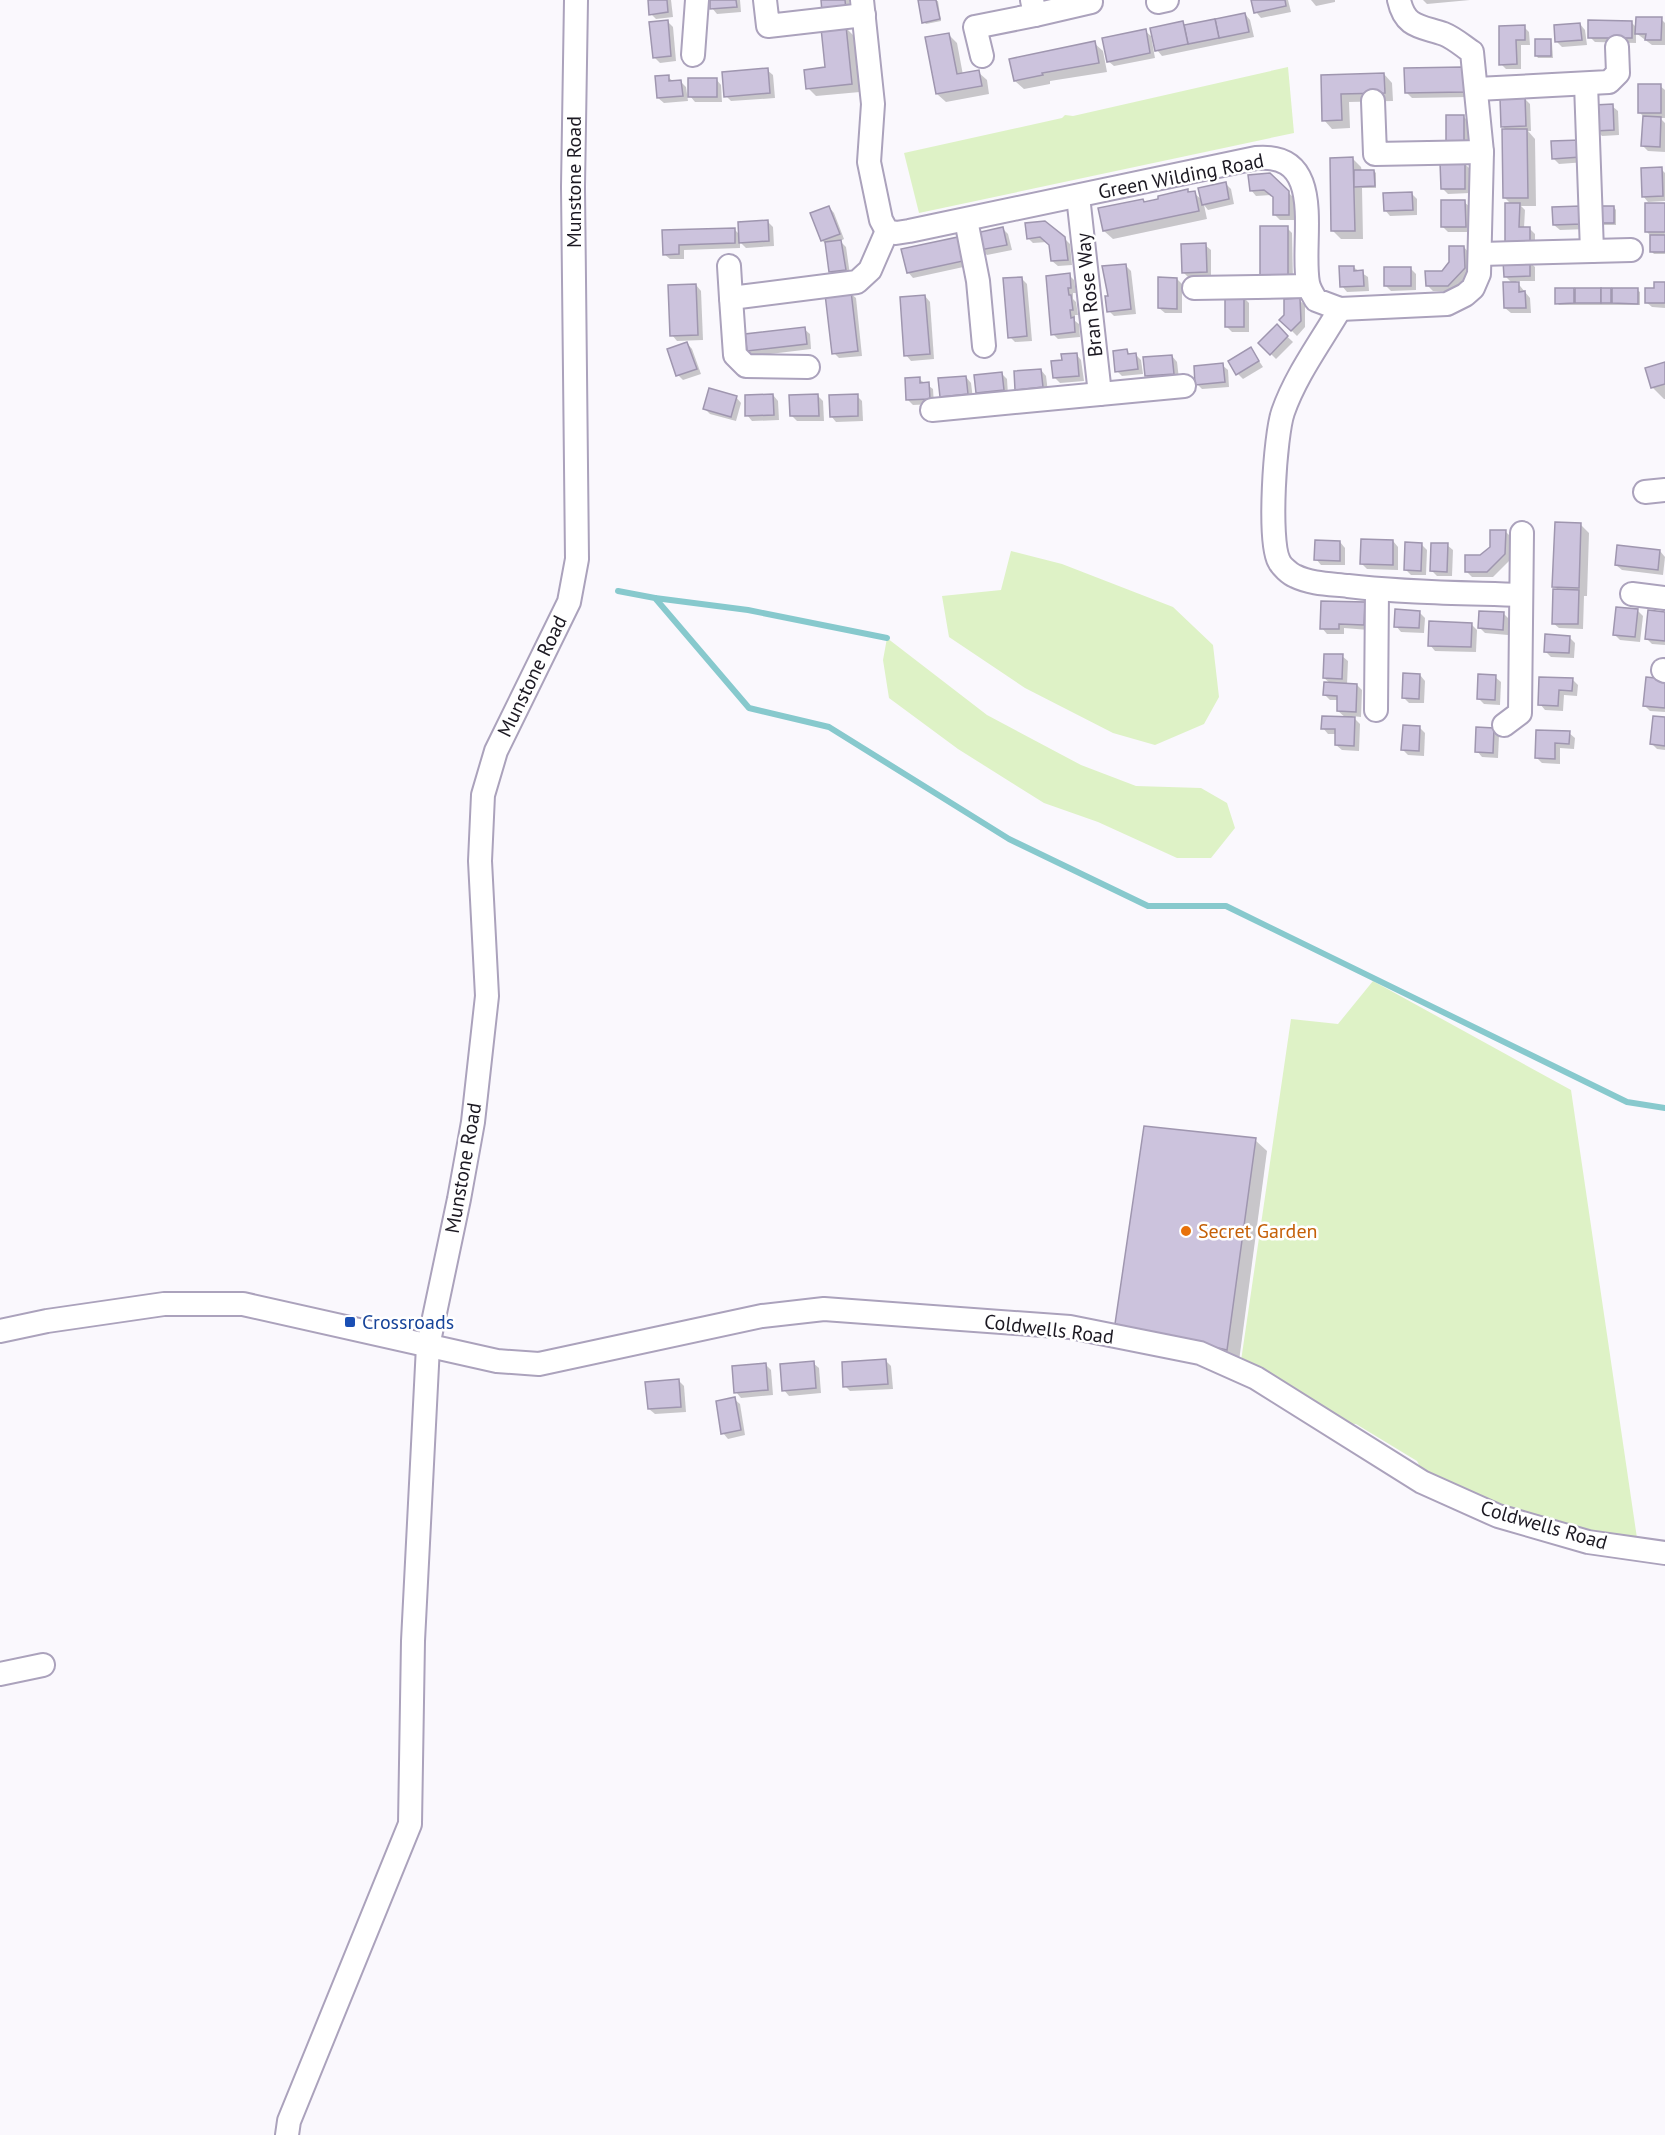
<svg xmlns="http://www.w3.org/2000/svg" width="1665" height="2135" font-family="'PT Sans',sans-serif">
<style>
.green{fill:#def2c6}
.shadow{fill:#0003}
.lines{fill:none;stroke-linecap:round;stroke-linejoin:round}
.stream{stroke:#87c9cd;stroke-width:6}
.building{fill:#ccc3dd;stroke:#9f96af;stroke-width:1.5}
.minor-casing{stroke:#aba2bc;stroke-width:26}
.minor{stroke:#fff;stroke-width:22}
.food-dot{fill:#e8710a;stroke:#fff;stroke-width:2}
.transit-dot{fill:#1a4fb4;stroke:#fff;stroke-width:2}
.labels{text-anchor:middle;stroke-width:5;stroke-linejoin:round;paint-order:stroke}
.street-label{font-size:20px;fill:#1c1922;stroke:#fff}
.food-label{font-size:20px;fill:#c56008;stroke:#fff;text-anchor:start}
.transit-label{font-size:20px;fill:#164399;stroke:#fff;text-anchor:start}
</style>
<rect width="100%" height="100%" fill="#faf8fd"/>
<g class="green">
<polygon points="1288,67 1294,133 919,213 904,153 1062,118 1065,115 1073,116"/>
<polygon points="1011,551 1062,564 1173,607 1213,645 1219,697 1204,724 1155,745 1113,733 1025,688 949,637 942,596 1001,590"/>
<polygon points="887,638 987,715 1081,765 1136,786 1201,788 1227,803 1235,828 1211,858 1177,858 1098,822 1044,803 958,749 889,698 883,660"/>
<polygon points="1373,981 1571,1090 1638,1545 1500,1512 1425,1476 1417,1461 1356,1424 1337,1423 1241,1361 1291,1019 1338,1024"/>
</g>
<g class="shadow">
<polygon points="649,0 671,0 673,17 656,19 651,14"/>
<polygon points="711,0 740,0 741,12 717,14 712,8"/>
<polygon points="822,0 849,0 850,15"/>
<polygon points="928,0 938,1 941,21 926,24 924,22"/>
<polygon points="1253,0 1288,0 1291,12 1261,18 1256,12"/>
<polygon points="1311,0 1335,0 1335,2 1316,6"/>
<polygon points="1423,0 1470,0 1427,4"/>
<polygon points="1245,14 1250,20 1254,37 1162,56 1157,50 1183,23 1186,26"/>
<polygon points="1661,19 1665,23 1665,45 1652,45 1636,33 1636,43 1595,42 1590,37 1631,22 1637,28"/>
<polygon points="667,21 673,27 676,61 660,63 654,57"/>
<polygon points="1580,24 1585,30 1587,45 1562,47 1557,42"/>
<polygon points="845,27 854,36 860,92 816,96 808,88 827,69"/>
<polygon points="1524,27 1529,32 1530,45 1521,45 1521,69 1506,69 1501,64"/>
<polygon points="1145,31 1151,36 1155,58 1114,66 1108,61"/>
<polygon points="948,34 957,43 963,75 978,72 987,80 989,94 946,102 937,94"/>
<polygon points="1550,41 1552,43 1553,58 1538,58 1536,55"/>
<polygon points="1094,43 1103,51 1107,72 1050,81 1050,84 1024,89 1015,81"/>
<polygon points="1462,68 1469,97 1412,98 1407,93"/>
<polygon points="767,70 773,75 775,98 731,101 726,96"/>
<polygon points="1384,74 1392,83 1393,101 1349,102 1350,128 1332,129 1324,120 1322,76"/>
<polygon points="668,77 674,82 681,82 686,87 688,101 664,103 658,98"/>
<polygon points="716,79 721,85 722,102 695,102 690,96"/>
<polygon points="1660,86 1665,90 1665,118 1660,118 1665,123 1665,152 1648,151 1643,146 1644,117 1640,113"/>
<polygon points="1524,98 1530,104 1531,131 1528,131 1535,139 1536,206 1521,206 1525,210 1524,228 1529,228 1535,234 1535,247 1512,246 1506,241 1511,204 1504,197 1506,130 1503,127"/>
<polygon points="1612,106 1618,111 1619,135 1602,136 1597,131"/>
<polygon points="1463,116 1469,122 1469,149 1453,149"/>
<polygon points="1580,141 1586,162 1559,164 1553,158"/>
<polygon points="1353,159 1361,167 1362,172 1374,171 1376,173 1376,188 1362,188 1363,239 1341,239 1333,231"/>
<polygon points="1464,163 1470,169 1470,193 1448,194 1442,188"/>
<polygon points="1661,169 1665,173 1665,201 1648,202 1643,196"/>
<polygon points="1269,174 1294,198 1294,220 1280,220 1274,214 1274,198 1271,195 1256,196 1251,190"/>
<polygon points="1225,183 1231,189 1234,204 1208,210 1204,205 1207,219 1113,239 1104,231 1100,209 1143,200 1145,203 1187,191 1190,194 1194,193 1202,200"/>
<polygon points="1411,193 1417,199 1417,215 1390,216 1385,210"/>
<polygon points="1464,202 1470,207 1470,232 1448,232 1443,227"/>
<polygon points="1665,205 1665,254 1654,254 1652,252 1652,237 1646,231"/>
<polygon points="829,207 834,213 844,239 840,241 846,247 850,275 836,277 831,272 827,246 822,240"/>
<polygon points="1614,207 1616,210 1616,225 1602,225 1599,222"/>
<polygon points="1581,208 1587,229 1560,230 1554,225"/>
<polygon points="768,222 773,227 774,246 746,248 740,242 740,248 684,250 684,259 670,259 664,254 664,231 734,229 740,235"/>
<polygon points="1026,225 1064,238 1070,244 1072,265 1058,266 1052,261 1051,245 1047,242 1033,243 1028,238"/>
<polygon points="1287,228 1292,233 1293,282 1267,282"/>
<polygon points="1003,229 1008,234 1012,250 987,255 981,250"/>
<polygon points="957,239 968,266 913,278 908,272"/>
<polygon points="1205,245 1211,250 1211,277 1189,278 1183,272"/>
<polygon points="1464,247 1469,253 1470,274 1454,291 1433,291 1427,285 1442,273"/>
<polygon points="1529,261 1535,267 1535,281 1516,281 1530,298 1531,313 1511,313 1505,308 1513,284 1505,276"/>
<polygon points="1125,265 1131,271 1136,314 1114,316 1109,311"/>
<polygon points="1353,267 1368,277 1369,291 1347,292 1342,286"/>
<polygon points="1410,268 1416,274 1416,290 1391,291 1385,285"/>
<polygon points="1069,275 1074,280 1076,293 1073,293 1073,299 1076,302 1078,315 1075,315 1075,321 1079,324 1080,337 1058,339 1053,334"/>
<polygon points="1021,278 1027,284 1032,341 1015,342 1010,337"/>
<polygon points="1177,279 1182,284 1182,313 1165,313 1159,308"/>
<polygon points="1665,284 1665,308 1652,307 1646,302 1656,290"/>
<polygon points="696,285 701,291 703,340 677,341 672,335"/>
<polygon points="1576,289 1637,290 1640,292 1640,305 1559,305 1557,303 1573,290 1575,292"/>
<polygon points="850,293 856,298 862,356 839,358 834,353"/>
<polygon points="925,296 930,302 934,359 911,361 906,355"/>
<polygon points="1244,298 1249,303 1249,332 1232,332 1226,326"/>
<polygon points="1299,300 1305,305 1305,327 1297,336 1281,320"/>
<polygon points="1277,327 1293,342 1276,359 1260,343"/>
<polygon points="804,329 810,334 811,349 754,356 749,351"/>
<polygon points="687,343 692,349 701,374 683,380 678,375"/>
<polygon points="1251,349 1263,367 1243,379 1238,374"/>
<polygon points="1126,351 1131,355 1136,355 1141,360 1143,374 1122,376 1117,371"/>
<polygon points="1076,354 1081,360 1084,381 1060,383 1054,377 1063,361"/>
<polygon points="1172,356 1177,362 1179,379 1152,381 1146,376"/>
<polygon points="1665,363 1665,399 1664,399 1652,387"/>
<polygon points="1222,365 1228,370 1229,387 1202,389 1197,384"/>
<polygon points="1041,370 1046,376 1048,392 1022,394 1017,389"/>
<polygon points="1001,373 1007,379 1008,395 983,398 977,392"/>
<polygon points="966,377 971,383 973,399 947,401 942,396"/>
<polygon points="919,379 933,389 934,404 913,405 908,400"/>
<polygon points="773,395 778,401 779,420 752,421 747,415"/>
<polygon points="817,395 823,401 824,421 797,421 792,416"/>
<polygon points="857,396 862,401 863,421 836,422 831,416"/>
<polygon points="736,397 741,403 736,421 710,414 705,409"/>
<polygon points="1580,524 1589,533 1587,596 1584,596 1583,629 1559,628 1553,623 1558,590 1554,586"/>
<polygon points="1506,532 1511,537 1510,560 1493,577 1472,577 1466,571"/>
<polygon points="1393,541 1398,547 1398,570 1367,569 1361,563"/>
<polygon points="1340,542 1345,548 1345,565 1321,565 1316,559"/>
<polygon points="1421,544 1427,550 1426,575 1411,575 1406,570"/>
<polygon points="1447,545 1453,550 1452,576 1437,576 1432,571"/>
<polygon points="1660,551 1665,557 1663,575 1622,570 1616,565"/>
<polygon points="1364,604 1369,609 1369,630 1344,628 1344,634 1327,634 1322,628"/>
<polygon points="1637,610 1643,616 1640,642 1620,640 1614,634"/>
<polygon points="1419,612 1425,618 1424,633 1401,632 1396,626"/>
<polygon points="1504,614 1509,619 1508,635 1485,633 1480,628"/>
<polygon points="1665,614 1665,645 1652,644 1646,638"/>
<polygon points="1472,625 1477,630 1476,652 1435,651 1430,645"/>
<polygon points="1569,637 1575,643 1574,658 1551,657 1546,652"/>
<polygon points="1342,656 1348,661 1347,685 1357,685 1362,690 1361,717 1352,716 1360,724 1359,751 1342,750 1336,745 1337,734 1328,734 1323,728 1346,718 1338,711 1339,700 1330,700 1325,695 1331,684 1324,678"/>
<polygon points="1420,675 1425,681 1424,703 1409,703 1403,697"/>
<polygon points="1495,677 1501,682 1500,705 1484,704 1479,699"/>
<polygon points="1572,679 1578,685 1577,696 1564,695 1563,711 1545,710 1540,704"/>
<polygon points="1665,681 1665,712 1650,711 1644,705"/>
<polygon points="1665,719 1665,750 1657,749 1652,744"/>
<polygon points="1419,727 1425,733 1424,756 1408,755 1403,750"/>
<polygon points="1493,730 1499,735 1498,758 1482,757 1477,751"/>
<polygon points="1538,732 1569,733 1575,738 1574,749 1560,748 1560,764 1542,763 1537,758"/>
<polygon points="1255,1140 1267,1151 1239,1361 1129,1335 1117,1323"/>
<polygon points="886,1361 891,1366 893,1389 850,1391 845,1386"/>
<polygon points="813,1363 819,1368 821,1393 789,1396 784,1390"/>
<polygon points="765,1364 771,1370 773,1395 741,1398 736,1392"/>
<polygon points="679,1381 684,1386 686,1412 655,1414 649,1409"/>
<polygon points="734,1399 740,1404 745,1435 728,1439 723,1433"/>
</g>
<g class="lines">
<g class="stream">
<polyline points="618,591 655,598 749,708 829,727 1009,839 1148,906 1226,906 1627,1102 1665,1108"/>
<polyline points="655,598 748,610 887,638"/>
</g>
</g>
<g class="building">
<polygon points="648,0 667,0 668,12 649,15"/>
<polygon points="710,0 736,0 737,7 710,9"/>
<polygon points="821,0 845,0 846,10 822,12"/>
<polygon points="918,0 936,0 940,19 922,23"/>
<polygon points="1251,0 1285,0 1286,6 1254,13"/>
<polygon points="1245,13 1249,32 1219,38 1215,19"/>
<polygon points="1636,17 1662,17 1661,40 1645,40 1646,34 1635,34"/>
<polygon points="1215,19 1219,38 1188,44 1184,25"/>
<polygon points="668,20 671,56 653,58 649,22"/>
<polygon points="1588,20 1632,21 1632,38 1588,38"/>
<polygon points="1183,21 1188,44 1155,51 1150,28"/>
<polygon points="1580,23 1582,40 1555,42 1554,25"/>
<polygon points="1525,25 1525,40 1516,40 1517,64 1499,65 1499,26"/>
<polygon points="846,26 852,84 806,89 804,70 825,67 821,28"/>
<polygon points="1146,29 1150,53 1107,62 1102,38"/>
<polygon points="949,33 957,74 979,70 982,86 936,94 925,37"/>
<rect x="1535" y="39" width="16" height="17"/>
<polygon points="1095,41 1099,63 1042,73 1043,75 1014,81 1009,59"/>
<polygon points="1463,67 1464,92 1405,93 1404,68"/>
<polygon points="768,68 770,93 724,97 722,72"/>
<polygon points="1384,73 1385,93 1341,94 1342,120 1322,121 1321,75"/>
<polygon points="669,75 669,81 681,80 683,96 657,98 655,76"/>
<rect x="688" y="78" width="29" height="19"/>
<rect x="1638" y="84" width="23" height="29"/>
<polygon points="1525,97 1526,126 1501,127 1500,98"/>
<polygon points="1613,104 1614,130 1595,131 1594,105"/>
<rect x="1446" y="115" width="18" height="29"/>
<polygon points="1643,116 1661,117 1660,147 1641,146"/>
<polygon points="1502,129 1527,129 1528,198 1503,198"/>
<polygon points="1580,140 1581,157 1552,159 1551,141"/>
<polygon points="1353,157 1355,231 1331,231 1330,158"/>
<polygon points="1440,162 1465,162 1465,189 1441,189"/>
<polygon points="1662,167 1663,196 1642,197 1641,168"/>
<polygon points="1354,170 1374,170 1375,186 1354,187"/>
<polygon points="1270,173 1289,191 1289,215 1273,215 1273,197 1264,190 1250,191 1248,175"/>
<polygon points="1226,182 1229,199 1202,205 1198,188"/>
<polygon points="1188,189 1188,192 1195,191 1199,211 1103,231 1098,208 1143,199 1144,202 1158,199 1158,196"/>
<polygon points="1412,192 1413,210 1384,211 1383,193"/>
<polygon points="1441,200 1465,200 1466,227 1441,227"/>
<polygon points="1505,203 1520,203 1519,227 1530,227 1530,242 1505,242"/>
<rect x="1645" y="203" width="20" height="29"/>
<polygon points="829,206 840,234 821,241 810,213"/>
<polygon points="1581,206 1582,224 1553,225 1552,207"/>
<rect x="1598" y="206" width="16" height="17"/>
<polygon points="768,220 769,241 739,243 738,222"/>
<polygon points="1045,221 1065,237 1068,260 1051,261 1049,245 1040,237 1027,239 1025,223"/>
<rect x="1260" y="226" width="28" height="51"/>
<polygon points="1003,227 1007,245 980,250 976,233"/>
<polygon points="735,228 735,243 679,245 679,254 663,255 662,230"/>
<rect x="1650" y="235" width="15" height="17"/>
<polygon points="958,237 963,261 907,273 901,249"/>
<polygon points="841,240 846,270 829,272 825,242"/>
<polygon points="1206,243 1207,272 1182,273 1181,244"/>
<polygon points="1449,246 1464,246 1465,268 1448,286 1426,286 1425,271 1442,271 1449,262"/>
<polygon points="1530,260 1530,276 1504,277 1503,261"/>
<polygon points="1126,264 1131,309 1107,312 1105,296 1108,296 1102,266"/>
<polygon points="1339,266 1354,266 1354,271 1363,270 1364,286 1340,287"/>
<rect x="1384" y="267" width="27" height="19"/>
<polygon points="1070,273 1071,288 1068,288 1069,295 1071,295 1073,310 1070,310 1071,318 1074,317 1075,332 1051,335 1046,276"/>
<polygon points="1022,277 1027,336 1008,338 1003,278"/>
<polygon points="1158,277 1177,278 1177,309 1158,308"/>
<polygon points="1503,282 1519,282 1519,292 1525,291 1526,308 1504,308"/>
<polygon points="1654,282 1665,282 1665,303 1645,303 1645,288 1654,288"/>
<polygon points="696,284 698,335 670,336 668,285"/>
<polygon points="1555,288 1574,288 1574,303 1555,304"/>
<rect x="1575" y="288" width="26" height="15"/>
<rect x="1601" y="288" width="10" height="15"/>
<polygon points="1612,288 1638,288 1638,304 1612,303"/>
<polygon points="851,291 858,351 832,354 825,294"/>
<polygon points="925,295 930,354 904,356 900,297"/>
<rect x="1225" y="296" width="19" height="31"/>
<polygon points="1300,298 1301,321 1291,331 1279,320 1284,315 1284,299"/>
<polygon points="1277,324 1288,336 1270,355 1258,343"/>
<polygon points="805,327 807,344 747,351 745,334"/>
<polygon points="687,342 697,369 676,376 667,349"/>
<polygon points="1251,347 1259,361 1236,375 1228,361"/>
<polygon points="1127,349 1128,354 1136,353 1138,369 1115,372 1113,351"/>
<polygon points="1077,353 1079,376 1053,378 1051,361 1062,360 1061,354"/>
<polygon points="1172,355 1174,374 1145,376 1143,357"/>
<polygon points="1665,362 1665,384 1651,388 1645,368"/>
<polygon points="1223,363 1225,382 1195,385 1194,366"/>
<polygon points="1041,369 1043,387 1015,390 1014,371"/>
<polygon points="1002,372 1004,390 976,393 974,375"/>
<polygon points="966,376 968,394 940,397 938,378"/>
<polygon points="920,377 920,383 929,382 930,399 906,400 905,378"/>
<polygon points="709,388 737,396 731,417 703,409"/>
<polygon points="773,394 774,415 745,416 745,395"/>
<polygon points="818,394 819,416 790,416 789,395"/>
<polygon points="858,394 858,416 830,417 829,395"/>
<polygon points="1555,522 1581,523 1579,588 1552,587"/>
<polygon points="1490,530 1506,530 1505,554 1487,572 1465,572 1465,555 1480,555 1490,547"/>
<polygon points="1361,539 1393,540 1393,565 1360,564"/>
<polygon points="1315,540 1340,541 1340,561 1314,560"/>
<polygon points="1405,542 1422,543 1421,571 1404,570"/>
<polygon points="1431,543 1448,543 1447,572 1430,571"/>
<polygon points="1617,545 1660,550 1658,570 1615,565"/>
<polygon points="1553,589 1579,590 1578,624 1552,624"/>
<polygon points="1321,601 1365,602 1364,625 1339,624 1339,629 1320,629"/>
<polygon points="1616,607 1638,609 1635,637 1613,635"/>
<polygon points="1395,609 1420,611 1419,628 1394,627"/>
<polygon points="1648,610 1665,612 1665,641 1645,639"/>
<polygon points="1479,611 1504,612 1503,630 1478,628"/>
<polygon points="1429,621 1472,623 1471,647 1428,646"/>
<polygon points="1545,634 1570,636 1569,653 1544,652"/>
<polygon points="1324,654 1343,654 1342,679 1323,678"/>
<polygon points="1403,673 1420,674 1419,699 1402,698"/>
<polygon points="1478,674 1496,675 1495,700 1477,699"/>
<polygon points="1539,677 1573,678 1572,691 1559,690 1558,706 1538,705"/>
<polygon points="1646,677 1665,679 1665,708 1643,706"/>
<polygon points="1324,682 1357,684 1356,712 1337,711 1337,696 1323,695"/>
<polygon points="1322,716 1355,717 1354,746 1335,745 1335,729 1321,729"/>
<polygon points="1653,716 1665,717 1665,746 1650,744"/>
<polygon points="1403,725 1420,726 1419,751 1401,750"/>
<polygon points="1476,727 1494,728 1493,753 1475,752"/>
<polygon points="1536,730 1570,731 1569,744 1555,743 1555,759 1535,758"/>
<polygon points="1144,1126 1256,1138 1227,1350 1115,1324"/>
<polygon points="886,1359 888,1384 843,1387 842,1362"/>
<polygon points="814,1361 816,1388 782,1391 780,1364"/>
<polygon points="766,1363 768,1390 734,1393 732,1366"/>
<polygon points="679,1379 681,1407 648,1409 645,1382"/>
<polygon points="735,1397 741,1430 721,1434 716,1401"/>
</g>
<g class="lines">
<defs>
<g id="minor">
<polyline points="765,0 768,26 864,15"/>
<path d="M862 0 873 104 869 162 881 220 887 231 896 233 909 231 1256 158C1328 152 1300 240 1308 283 1309 289 1313 295 1316 300L1340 309 1447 304 1465 295 1473 288 1479 274 1482 152 1472 52C1463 46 1454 38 1444 34 1421 26 1405 28 1399 0"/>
<polyline points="1158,2 1167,0"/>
<polyline points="1035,15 1091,2"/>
<polyline points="693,55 697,0"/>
<polyline points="982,56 975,27 1035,15 1032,0"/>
<polyline points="1586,84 1592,251"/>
<polyline points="1477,89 1609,82 1618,73 1617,47"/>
<polyline points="1373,101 1375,154 1482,152"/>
<polyline points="1078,196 1100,394"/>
<polyline points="966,220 978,281 984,346"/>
<polyline points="1481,254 1631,250"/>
<polyline points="729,266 731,298"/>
<polyline points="1194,288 1308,286"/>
<path d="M1340 309C1320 343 1296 375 1283 412 1275 435 1268 541 1279 561 1281 566 1290 574 1295 576 1311 584 1331 584 1348 586 1406 593 1464 593 1521 595"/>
<polyline points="808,367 746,366 735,355 731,298 857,282 870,270 887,231"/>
<polyline points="932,410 1184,386"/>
<polyline points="1645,492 1665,490"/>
<polyline points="1632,594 1665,598"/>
<polyline points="1663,670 1665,671"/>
<polyline points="1376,710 1377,590"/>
<polyline points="1504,725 1520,713 1522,533"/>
<polyline points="0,1331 47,1321 164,1304 243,1304 497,1361 539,1364 762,1316 824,1309 1070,1327 1200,1353 1256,1378 1422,1482 1498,1516 1588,1542 1665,1553"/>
<polyline points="0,1674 43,1665"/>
<polyline points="287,2135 289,2121 410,1824 413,1641 428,1346 459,1199 473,1122 487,996 480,861 483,795 496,751 569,602 577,559 573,187 576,0"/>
</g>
</defs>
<use href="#minor" class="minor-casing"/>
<use href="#minor" class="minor"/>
</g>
<circle class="food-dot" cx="1186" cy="1231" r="6"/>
<rect class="transit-dot" x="344" y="1316" width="12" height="12" rx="3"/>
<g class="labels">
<g class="street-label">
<text transform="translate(1181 176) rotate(-11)" y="7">Green Wilding Road</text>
<text transform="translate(574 182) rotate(-90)" y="7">Munstone Road</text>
<text transform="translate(1089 295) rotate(-96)" y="7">Bran Rose Way</text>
<text transform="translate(532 676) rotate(-64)" y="7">Munstone Road</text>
<text transform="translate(463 1168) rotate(-80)" y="7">Munstone Road</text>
<text transform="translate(1049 1329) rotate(7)" y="7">Coldwells Road</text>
<text transform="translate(1544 1525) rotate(16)" y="7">Coldwells Road</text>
</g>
<g class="food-label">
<text x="1198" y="1238">Secret Garden</text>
</g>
<g class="transit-label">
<text x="362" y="1329">Crossroads</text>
</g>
</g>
</svg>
